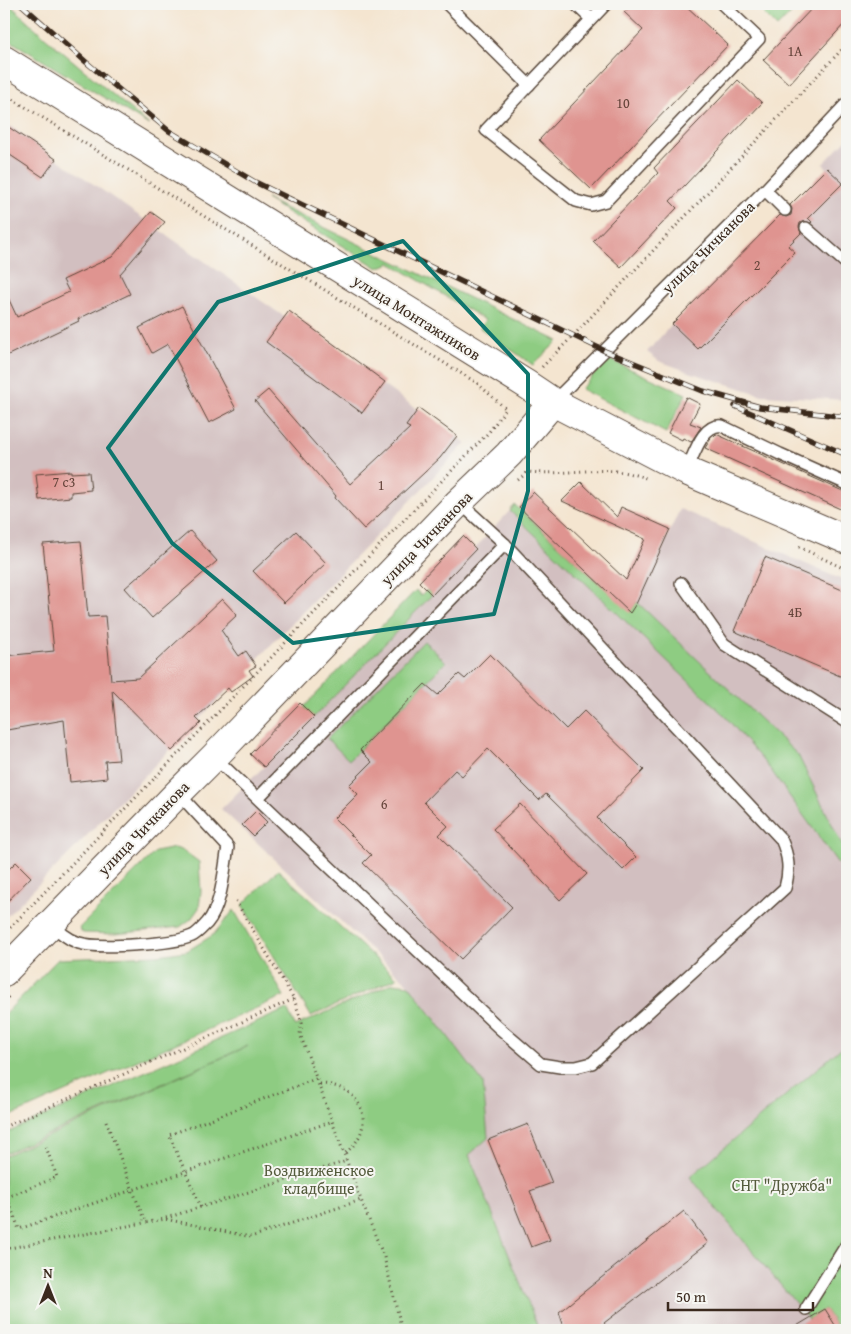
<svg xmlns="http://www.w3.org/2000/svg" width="851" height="1334" font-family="'Gentium Book Plus',serif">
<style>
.industrial{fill:#d2bfc0}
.green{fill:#8ecc82;stroke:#647b50}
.building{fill:#df9490}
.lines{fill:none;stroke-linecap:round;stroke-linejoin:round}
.lane-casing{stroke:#574639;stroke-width:14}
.secondary-casing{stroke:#574639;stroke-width:30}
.path{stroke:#574639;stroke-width:3;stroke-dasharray:1 4;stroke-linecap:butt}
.lane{stroke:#fff;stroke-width:11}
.secondary{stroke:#fff;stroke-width:28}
.rail-casing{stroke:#3b2a1e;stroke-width:5.5}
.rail{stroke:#f6f6f2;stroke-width:4;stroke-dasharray:11;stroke-linecap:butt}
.marked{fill:none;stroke:#0f766e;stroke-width:4;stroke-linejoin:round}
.labels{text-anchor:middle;stroke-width:4;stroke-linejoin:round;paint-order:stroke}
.number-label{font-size:14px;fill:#64443a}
.street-label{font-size:16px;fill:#3b2a1e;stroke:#f6f6f2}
.park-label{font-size:16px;fill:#545b3c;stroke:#f6f6f2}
</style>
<rect width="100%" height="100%" fill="#f6f6f2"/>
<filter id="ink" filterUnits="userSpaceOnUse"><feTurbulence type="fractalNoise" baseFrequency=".02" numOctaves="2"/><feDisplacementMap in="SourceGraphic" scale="10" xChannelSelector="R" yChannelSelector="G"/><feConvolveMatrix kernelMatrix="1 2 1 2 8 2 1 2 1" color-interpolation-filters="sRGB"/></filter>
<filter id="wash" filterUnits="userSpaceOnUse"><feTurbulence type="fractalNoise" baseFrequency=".0096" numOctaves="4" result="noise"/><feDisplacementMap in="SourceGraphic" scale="20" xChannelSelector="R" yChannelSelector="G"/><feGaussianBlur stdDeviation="1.12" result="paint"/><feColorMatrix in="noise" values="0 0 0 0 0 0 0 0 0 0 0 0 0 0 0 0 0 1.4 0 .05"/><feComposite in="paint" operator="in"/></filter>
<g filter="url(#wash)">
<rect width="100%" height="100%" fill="#f4e5d0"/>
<g class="industrial">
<polygon points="4,122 466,443 69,854 4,919"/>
<polygon points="847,139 847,400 762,395 692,373 659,361 647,352 672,324 827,168 823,164"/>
<polygon points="515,505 630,612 637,602 680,509 847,582 847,1043 690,1177 810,1318 825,1309 839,1330 539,1330 469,1155 409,985 221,809 314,717 304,707 416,590 421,596 427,590 433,594"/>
</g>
<g class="green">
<polygon points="4,4 9,4 46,38 149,125 4,37"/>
<polygon points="754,4 801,4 777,27"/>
<polygon points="266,199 558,341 533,365 480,328 485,320 390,263 378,268"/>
<polygon points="608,359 686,394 666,433 581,389"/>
<polygon points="515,505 630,612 637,602 798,755 847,855 847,876 770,769 725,716 510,511"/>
<polygon points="416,590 421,596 427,590 432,595 314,717 304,707"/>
<polygon points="424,641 446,662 349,760 327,739"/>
<polygon points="175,848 184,851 199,862 201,891 199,908 191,919 180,927 116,934 83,933 79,928 155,852"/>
<polygon points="278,870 397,978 311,1016 242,905"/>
<polygon points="234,910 284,996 4,1119 4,1015 58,959 158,955 187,951 213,935"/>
<polygon points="393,983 409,985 483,1083 488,1138 469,1155 539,1330 4,1330 4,1156 248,1046 6,1153 4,1148 4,1134 287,1009 295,1026"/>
<polygon points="847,1043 847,1330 839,1330 825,1309 809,1319 690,1177"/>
</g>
<g id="blocks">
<g class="building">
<polygon points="633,4 684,4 728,45 591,189 539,140 643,30 624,12"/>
<polygon points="816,4 842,4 847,8 847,21 789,84 763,60"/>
<polygon points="738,80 762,103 670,201 677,208 621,267 593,241 658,173 654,168"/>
<polygon points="4,124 56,159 43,177 4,151"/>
<polygon points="827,168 843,183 808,218 812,222 811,223 804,221 800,223 799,227 801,233 788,246 795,252 698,349 672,324 780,215 786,217 791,215 792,209 790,205"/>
<polygon points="151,212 165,222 120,274 130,294 78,319 79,321 4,357 4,289 17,317 69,292 63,280 112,257"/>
<polygon points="182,306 236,409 209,423 168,344 152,353 139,328"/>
<polygon points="289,311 385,382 362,413 266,342"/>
<polygon points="268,390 350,484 410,428 406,426 419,408 457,436 440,458 364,529 335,498 336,496 255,401"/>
<polygon points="686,397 700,404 690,423 701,427 691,442 683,438 682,440 668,433"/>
<polygon points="716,434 847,493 847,512 705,448 710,440"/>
<polygon points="71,471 71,473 89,472 91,490 71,492 71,497 39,500 36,474"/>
<polygon points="581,482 617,517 621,507 670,529 637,602 630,613 519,507 533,492 626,580 645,539 562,501"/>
<polygon points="190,531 217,561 152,618 125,588"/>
<polygon points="296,531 326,563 284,603 253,571"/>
<polygon points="463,536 476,549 432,595 419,582"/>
<polygon points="81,541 88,617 105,616 111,680 138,678 222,599 237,615 221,630 239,656 246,651 256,666 249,670 253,676 231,692 228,688 196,718 201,723 172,751 112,690 119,760 105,761 107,778 70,782 64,720 7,730 4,708 4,656 54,651 43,544"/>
<polygon points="765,557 847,592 847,679 734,631"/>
<polygon points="490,654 566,729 584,711 644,770 597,818 636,857 623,870 546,794 539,800 488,749 462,776 455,770 424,802 448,826 439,835 512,907 461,959 363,863 371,855 334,818 358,794 349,785 372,762 360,750 425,684 438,695 459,674 465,679"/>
<polygon points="300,703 314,717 264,767 250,754"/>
<polygon points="520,804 587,874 560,900 493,829"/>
<polygon points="256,811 267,822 253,836 242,825"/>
<polygon points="16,862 31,877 4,905 4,874"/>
<polygon points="528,1124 552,1183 530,1191 550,1240 531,1247 488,1140"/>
<polygon points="684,1211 708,1243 604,1323 608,1330 565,1330 559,1312"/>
<polygon points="825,1309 835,1325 827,1330 790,1330"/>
</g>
</g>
</g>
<g filter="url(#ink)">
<use href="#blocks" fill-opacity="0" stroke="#574639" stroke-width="1"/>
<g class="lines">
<defs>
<g id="lane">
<polyline points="447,4 529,85"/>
<polyline points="575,4 591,19"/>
<polyline points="606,4 486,130 576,201 591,205 606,201 759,39 722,4"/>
<polyline points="765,190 785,210"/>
<polyline points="806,228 847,264"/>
<polyline points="554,401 765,190 847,103"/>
<path d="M686 471C694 456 702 423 722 426L780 454 847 484"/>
<polyline points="681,583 724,644 847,722"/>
<path d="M214 757 498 1027 541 1064 560 1067H576L592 1063 785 888C790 870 789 857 781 839L505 544 459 502"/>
<polyline points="258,798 505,544"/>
<path d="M51 923C60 932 67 939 79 943 97 949 175 944 192 936 197 934 203 927 207 923 222 906 224 869 228 847L178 793"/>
<polyline points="806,1309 847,1244"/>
</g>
<g id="secondary">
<polyline points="4,60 526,384 553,402 686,471 847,540"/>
<polyline points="4,972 178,793 214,757 459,502 509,454 553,402"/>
</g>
</defs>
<use href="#lane" class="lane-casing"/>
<use href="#secondary" class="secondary-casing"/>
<g class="path">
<polyline points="4,94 477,383 506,409 489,432 4,934"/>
<polyline points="542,367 574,335 847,44"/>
<path d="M518 480 528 472C557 475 586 469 615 471 625 472 636 475 646 478"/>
<polyline points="799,547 847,570"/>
<polyline points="294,999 302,1023 300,1034 361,1200 384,1257 402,1330"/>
<polyline points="4,1001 10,995"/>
<path d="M320 1084C363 1084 379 1128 344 1154"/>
<polyline points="106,1121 145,1222"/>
<polyline points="4,1127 294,999 234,898"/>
<polyline points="4,1189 19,1229 333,1121"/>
<polyline points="7,1197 57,1177 46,1147"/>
<polyline points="201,1207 169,1135 318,1078"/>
<polyline points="166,1218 347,1161"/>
<polyline points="4,1249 165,1219 251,1237 361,1200"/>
</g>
<use href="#lane" class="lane"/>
<use href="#secondary" class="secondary"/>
<defs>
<g id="rail">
<polyline points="21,4 86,62 169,131 255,182 605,351 703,391 760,407 847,417"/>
<polyline points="735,406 847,455"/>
</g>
</defs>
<use href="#rail" class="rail-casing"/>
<use href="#rail" class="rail"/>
</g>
</g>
<path class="marked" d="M403 241 528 374V491L494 614 293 643 172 543 108 448 218 302Z"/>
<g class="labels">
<g class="number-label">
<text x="795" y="56">1А</text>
<text x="623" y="108">10</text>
<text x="757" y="270">2</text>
<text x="64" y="487">7 с3</text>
<text x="381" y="490">1</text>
<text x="795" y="617">4Б</text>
<text x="384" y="809">6</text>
</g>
<g class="street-label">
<text transform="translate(708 247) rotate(-45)" y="6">улица Чичканова</text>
<text transform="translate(417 317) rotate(32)" y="6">улица Монтажников</text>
<text transform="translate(426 538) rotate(-46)" y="6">улица Чичканова</text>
<text transform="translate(143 828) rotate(-46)" y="6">улица Чичканова</text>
</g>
<g class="park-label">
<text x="319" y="1176">Воздвиженское<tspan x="319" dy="18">кладбище</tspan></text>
<text x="782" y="1191">СНТ "Дружба"</text>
</g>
</g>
<rect width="851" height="1334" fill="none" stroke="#f6f6f2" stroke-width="20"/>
<g transform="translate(48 1286)" stroke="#f6f6f2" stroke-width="4" paint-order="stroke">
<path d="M0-4L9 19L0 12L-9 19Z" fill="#3b2a1e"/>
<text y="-8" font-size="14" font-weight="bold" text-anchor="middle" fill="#3b2a1e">N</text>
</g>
<path d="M668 1302v8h145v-8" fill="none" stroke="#3b2a1e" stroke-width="2.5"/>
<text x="676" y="1302" font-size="15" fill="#3b2a1e" stroke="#f6f6f2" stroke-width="4" paint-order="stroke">50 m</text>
</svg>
